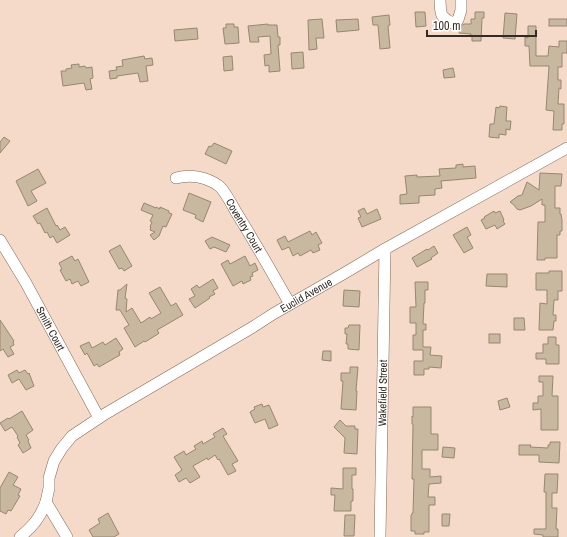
<svg xmlns="http://www.w3.org/2000/svg" width="567" height="537" font-family="'Archivo Narrow',sans-serif">
<style>
.building{fill:#c9b8a0;stroke:#978770}
.lines{fill:none;stroke-linecap:round;stroke-linejoin:round}
.minor-casing{stroke:#80685a;stroke-width:12}
.minor{stroke:#fff;stroke-width:11}
.labels{text-anchor:middle;stroke-width:3;stroke-linejoin:round;paint-order:stroke}
.street-label{font-size:11px;fill:#342a23;stroke:#fff}
</style>
<rect width="100%" height="100%" fill="#f5dac9"/>
<g class="building">
<polygon points="415,12 425,12 426,26 416,27"/>
<polygon points="475,12 484,12 484,18 482,18 481,41 472,41 472,35 470,35 471,34 459,33 460,27 464,24 471,24 471,19 475,19"/>
<polygon points="505,13 517,14 515,39 503,38"/>
<polygon points="389,15 390,25 388,26 390,48 380,49 378,25 373,25 372,17"/>
<polygon points="322,19 324,38 316,38 317,49 309,50 308,20"/>
<polygon points="358,19 359,30 337,32 336,20"/>
<rect x="549" y="19" width="18" height="7"/>
<polygon points="226,24 234,24 234,27 238,27 239,43 225,44 223,28 226,28"/>
<polygon points="268,24 268,25 277,25 278,37 280,37 280,45 278,45 280,71 269,72 269,65 265,66 264,55 271,54 270,36 258,37 259,42 250,42 248,26"/>
<polygon points="528,26 536,26 536,56 548,56 549,46 559,47 559,41 567,41 567,53 562,53 562,67 558,67 558,80 561,80 561,89 559,88 558,104 564,104 564,124 562,124 562,130 553,130 554,111 546,110 549,66 530,66 529,46 525,46 525,37 528,38"/>
<polygon points="197,28 198,39 175,41 174,30"/>
<polygon points="303,52 304,68 292,69 291,53"/>
<polygon points="144,56 145,59 152,58 153,65 146,66 148,81 140,82 138,73 117,76 117,78 110,79 109,71 117,70 116,67 123,66 122,60"/>
<polygon points="232,56 233,70 224,71 223,57"/>
<polygon points="79,64 79,67 85,66 86,68 92,67 93,78 90,79 92,89 86,90 84,83 63,86 61,71 66,71 66,69 72,68 71,65"/>
<polygon points="453,68 455,77 444,78 443,70"/>
<polygon points="500,106 507,107 506,121 511,121 510,130 506,129 506,135 499,134 499,138 489,137 490,124 494,124 496,107 499,108"/>
<polygon points="4,137 10,141 0,153 0,142"/>
<polygon points="214,143 232,151 226,164 205,154 209,146 211,147"/>
<polygon points="463,164 463,167 475,166 476,178 441,181 442,188 435,189 435,195 419,196 419,203 400,204 400,195 407,194 405,176 417,175 417,177 440,176 439,169 456,168 456,165"/>
<polygon points="38,169 46,183 31,191 37,201 28,206 16,181"/>
<polygon points="540,173 562,174 561,186 555,186 555,208 560,208 560,214 561,214 562,220 562,231 560,231 560,235 557,235 557,258 545,258 545,260 537,260 538,222 545,222 545,205 542,205 542,199 531,206 520,210 517,209 514,205 510,202 518,196 522,195 527,182 539,190"/>
<polygon points="189,193 211,202 203,222 195,218 196,215 183,210"/>
<polygon points="144,203 156,208 156,207 160,209 160,207 169,211 169,213 172,214 166,227 163,226 159,236 154,240 150,235 155,232 150,230 151,227 150,227 152,222 150,221 153,215 141,210"/>
<polygon points="47,208 56,226 57,225 60,230 65,227 70,235 57,243 53,236 50,238 47,232 45,233 40,223 38,224 33,216"/>
<polygon points="364,208 367,214 377,209 381,219 362,227 358,218 361,217 358,211"/>
<polygon points="494,211 495,213 500,211 504,220 503,221 505,224 497,229 495,225 486,229 481,220 485,218 484,217"/>
<polygon points="467,227 471,235 467,237 473,248 464,253 453,235"/>
<polygon points="310,231 312,235 316,232 322,243 318,245 320,250 313,253 311,250 300,256 298,253 293,256 289,247 282,250 277,240 285,236 288,242"/>
<polygon points="212,237 230,245 226,252 214,247 210,249 205,241"/>
<polygon points="120,245 132,266 124,271 122,268 119,269 109,251"/>
<polygon points="434,246 438,253 431,258 432,259 417,267 412,258 427,249 428,250"/>
<polygon points="72,256 75,261 78,259 89,282 81,286 78,281 72,284 70,279 66,281 60,270 62,269 59,263"/>
<polygon points="245,256 250,266 255,263 258,270 252,273 253,276 250,277 251,280 243,284 242,281 233,286 221,264 228,260 230,264"/>
<polygon points="549,271 562,271 562,291 558,291 558,300 554,300 553,315 556,315 556,321 554,321 553,330 539,330 540,303 547,304 547,290 536,290 536,273 549,273"/>
<polygon points="487,274 507,274 507,287 486,286"/>
<polygon points="213,279 218,288 213,291 215,294 209,297 210,298 195,308 189,299 195,296 191,289 197,285 199,288"/>
<polygon points="415,282 428,282 428,290 425,290 425,303 424,303 423,324 426,324 426,330 423,330 423,347 431,347 430,355 442,356 441,368 429,367 429,369 424,369 424,375 414,375 414,361 423,361 423,350 413,350 413,335 416,335 416,323 410,323 410,307 416,307"/>
<polygon points="127,284 125,298 127,299 126,312 132,308 141,323 150,317 151,319 161,313 149,293 160,287 171,306 176,303 183,315 157,330 159,333 158,334 145,342 144,341 135,347 124,328 129,325 120,310 116,310 118,290 120,290"/>
<polygon points="344,290 360,291 359,307 343,306"/>
<polygon points="514,318 524,318 525,330 514,330"/>
<polygon points="0,320 14,341 13,342 14,345 10,347 14,354 8,357 3,349 0,351"/>
<polygon points="349,325 360,325 359,350 348,349 348,344 346,344 347,334 345,334 345,328 348,328"/>
<rect x="489" y="334" width="11" height="9"/>
<polygon points="548,337 556,337 556,345 559,345 559,364 546,364 546,359 536,359 536,353 543,353 543,344 548,344"/>
<polygon points="116,338 123,349 119,352 120,355 99,367 97,364 94,366 87,353 85,355 80,346 89,342 92,348 103,342 105,345"/>
<polygon points="323,351 331,351 331,361 322,360"/>
<polygon points="350,367 358,367 356,391 357,391 356,410 341,409 343,381 341,381 341,373 350,373"/>
<polygon points="17,370 19,373 25,370 28,374 29,373 34,386 26,390 19,379 12,383 8,375"/>
<polygon points="539,376 553,376 552,396 558,396 558,430 541,430 541,409 533,410 533,403 538,403 538,396 543,396 543,382 539,382"/>
<polygon points="507,398 510,407 500,410 498,401"/>
<polygon points="262,404 263,407 269,405 278,425 269,429 265,419 255,423 250,412 255,409 254,407"/>
<polygon points="413,407 431,407 431,434 438,434 438,450 422,450 422,469 430,469 430,477 441,476 441,483 429,484 428,497 435,497 435,505 429,505 429,532 424,532 424,534 415,534 415,531 411,531 411,515 412,515 412,513 413,513 414,479 412,479 413,424 412,424 412,416 413,417"/>
<polygon points="22,411 33,430 26,435 29,440 28,441 31,448 23,453 18,445 20,443 17,437 18,436 12,427 5,431 0,423 8,418 9,419"/>
<polygon points="340,420 346,426 355,426 355,429 358,429 357,454 344,453 345,438 334,427"/>
<polygon points="223,428 227,434 223,436 238,461 232,464 236,471 228,475 219,459 218,460 215,455 208,460 207,458 193,466 200,477 190,483 186,478 179,482 175,475 182,470 174,457 184,451 186,455 196,449 194,446 202,441 203,444 215,437 213,434"/>
<polygon points="550,442 560,442 559,463 539,462 539,455 519,455 519,445 531,445 530,447 548,448 548,445 550,445"/>
<polygon points="443,447 455,448 454,458 442,457"/>
<polygon points="343,468 356,468 356,475 352,475 352,489 353,489 353,501 351,501 351,511 334,511 335,495 331,495 331,488 343,489"/>
<polygon points="9,472 18,477 13,485 21,489 18,495 20,496 11,511 8,510 6,514 0,511 0,488"/>
<polygon points="545,474 558,474 557,493 552,493 552,508 557,508 556,529 558,529 558,537 543,537 543,535 534,534 534,529 546,529 546,492 544,492"/>
<polygon points="108,513 119,534 114,537 93,537 89,530 100,523 98,519"/>
<polygon points="442,514 450,514 449,526 442,526"/>
<polygon points="345,515 355,515 354,536 344,536"/>
</g>
<g class="lines">
<defs>
<g id="minor">
<path d="M440 0C441 14 439 16 452 23L458 20 461 10V0"/>
<path id="s1" d="M176 178C191 174 207 177 219 186 225 191 232 205 236 212 255 242 272 273 290 304"/>
<path id="s2" d="M0 240 26 283 99 418"/>
<path d="M20 537C33 526 40 518 46 502"/>
<path id="s3" d="M67 537 46 502 49 488V478L54 461 62 448 72 436 105 414 253 327 273 314 343 274 385 249 567 148"/>
<path id="s4" d="M380 537 385 249"/>
</g>
</defs>
<use href="#minor" class="minor-casing"/>
<use href="#minor" class="minor"/>
</g>
<g class="labels">
<g class="street-label">
<text dy="4" stroke="none"><textPath href="#s1" startOffset="92">Coventry Court</textPath></text>
<text dy="4" stroke="none"><textPath href="#s3" startOffset="387">Euclid Avenue</textPath></text>
<text dy="4" stroke="none"><textPath href="#s2" startOffset="102">Smith Court</textPath></text>
<text dy="4" stroke="none"><textPath href="#s4" startOffset="144">Wakefield Street</textPath></text>
</g>
</g>
<path d="M427 30v6h109v-6" fill="none" stroke="#342a23" stroke-width="2"/>
<text x="433" y="30" font-size="12" fill="#342a23" stroke="#ffffff" stroke-width="3" paint-order="stroke">100 m</text>
</svg>
